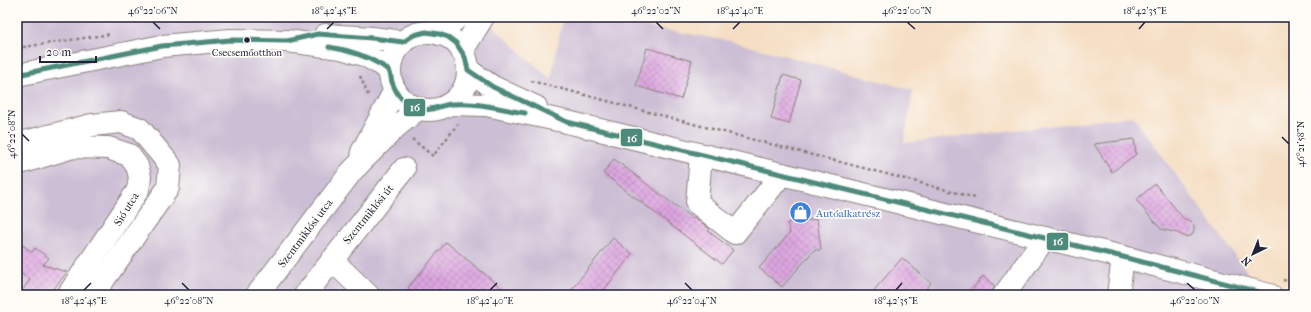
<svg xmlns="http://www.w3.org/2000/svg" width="1311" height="312" font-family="'IM FELL French Canon',serif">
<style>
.industrial{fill:#ccbed4}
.building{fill:url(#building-cross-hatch)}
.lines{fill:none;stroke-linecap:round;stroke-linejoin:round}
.minor-casing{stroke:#8c807f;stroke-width:24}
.major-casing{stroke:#8c807f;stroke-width:24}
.path{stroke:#8c807f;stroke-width:2.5;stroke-dasharray:3 3;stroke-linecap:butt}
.minor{stroke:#fff;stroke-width:22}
.major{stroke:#fff;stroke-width:22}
.bus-1-casing{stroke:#fdfcf7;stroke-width:8}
.bus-1{stroke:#4d8a7c;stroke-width:5}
.ticks{fill:none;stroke:#22223b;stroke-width:1.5}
.bus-dot{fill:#22223b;stroke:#fdfcf7;stroke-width:1.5}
.labels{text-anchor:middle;stroke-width:3.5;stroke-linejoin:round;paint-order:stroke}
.bus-label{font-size:10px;fill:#22223b;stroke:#fdfcf7}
.street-label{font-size:11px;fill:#22223b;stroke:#fdfcf7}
.shop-label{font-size:11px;fill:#366cbe;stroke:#fdfcf7;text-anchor:start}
.line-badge{stroke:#fdfcf7;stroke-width:1.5}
.badge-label{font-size:11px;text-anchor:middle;font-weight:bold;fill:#fff}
.neatline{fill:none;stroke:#22223b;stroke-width:1.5}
.ticks-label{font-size:10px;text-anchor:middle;fill:#22223b}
</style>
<defs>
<pattern id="building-cross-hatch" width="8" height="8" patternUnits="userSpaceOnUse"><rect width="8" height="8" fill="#dda6e0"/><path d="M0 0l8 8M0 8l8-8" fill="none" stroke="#b387b7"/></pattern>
</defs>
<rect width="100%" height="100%" fill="#fdfcf7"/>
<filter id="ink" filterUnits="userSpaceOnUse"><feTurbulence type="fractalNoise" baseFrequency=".025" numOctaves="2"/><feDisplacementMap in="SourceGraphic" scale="8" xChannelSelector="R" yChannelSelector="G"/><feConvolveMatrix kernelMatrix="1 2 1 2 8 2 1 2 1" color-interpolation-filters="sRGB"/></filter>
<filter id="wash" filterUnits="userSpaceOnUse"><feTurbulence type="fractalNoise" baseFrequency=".012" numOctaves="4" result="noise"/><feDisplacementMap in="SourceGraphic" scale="16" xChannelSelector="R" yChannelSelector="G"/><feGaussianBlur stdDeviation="0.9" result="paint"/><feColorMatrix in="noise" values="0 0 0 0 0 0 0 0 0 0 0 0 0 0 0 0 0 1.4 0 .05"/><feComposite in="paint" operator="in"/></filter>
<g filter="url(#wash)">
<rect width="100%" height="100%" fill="#f5dec3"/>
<polygon class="industrial" points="17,17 136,17 137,19 146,17 483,17 551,80 563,17 588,17 730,41 913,90 904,143 1133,116 1264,295 17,295"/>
<g id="blocks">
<g class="building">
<polygon points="647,48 692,61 681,99 636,86"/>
<polygon points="783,75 801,80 789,124 771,119"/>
<polygon points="1134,139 1136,154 1112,172 1094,144"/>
<polygon points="614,159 693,219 694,217 710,229 708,231 733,250 722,264 603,173"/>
<polygon points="1155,184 1184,219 1190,221 1194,225 1194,231 1192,235 1186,237 1181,235 1178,233 1161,229 1136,200"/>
<polygon points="817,219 821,250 814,250 782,287 759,268 790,233 787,223"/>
<polygon points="613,238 632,254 600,295 567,295"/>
<polygon points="17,241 32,252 35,248 49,258 43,265 67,272 49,295 19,295 30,280 17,271"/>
<polygon points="446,242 510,295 416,295 408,288"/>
<polygon points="902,258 931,283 921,295 870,295"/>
<polygon points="983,276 995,286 990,295 968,295"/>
</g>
</g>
</g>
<g filter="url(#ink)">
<use href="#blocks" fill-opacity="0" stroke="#8c807f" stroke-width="1"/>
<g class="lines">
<defs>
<g id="minor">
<polyline points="468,70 493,87 536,107"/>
<polyline points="451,104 486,105 567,122 1123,257 1270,295"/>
<polyline points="17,144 92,125 121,122 140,129 170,165 168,188 93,295"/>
<polyline points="701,155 697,203 735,233 782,174"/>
<polyline points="17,164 73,147 108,148 129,155 137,166 140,177 138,190 68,295"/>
<polyline points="332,260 368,295"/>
<polyline points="305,295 404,169"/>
<polyline points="1004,295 1045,238"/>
<polyline points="1118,295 1123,257"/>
</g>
<g id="major">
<circle cx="429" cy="71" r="39"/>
<polyline points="439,34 458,17"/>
<polyline points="325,35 372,38 403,42"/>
<polyline points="462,51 483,17"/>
<polyline points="17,75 162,46 230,40 287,41 341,48 364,55 379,63 390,72"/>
<polyline points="362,152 395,90"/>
<polyline points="257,295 352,171 396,127 418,109"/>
</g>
</defs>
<use href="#minor" class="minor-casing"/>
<use href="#major" class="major-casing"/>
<g class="path">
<polyline points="17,48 111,34"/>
<polyline points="360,76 369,97"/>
<path d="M531 81C591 96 650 113 709 128 798 152 887 173 975 198"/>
<polyline points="412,139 433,156 458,124"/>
<polyline points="1283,280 1294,282"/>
</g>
<use href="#minor" class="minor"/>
<use href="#major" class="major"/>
<defs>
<g id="bus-1">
<path d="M329 47C348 50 365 55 381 65 384 67 389 70 390 73 391 75 391 79 392 82 396 93 404 104 416 108 431 113 438 105 452 104 477 102 500 109 525 113"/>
<polyline points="17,75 162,46 230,40 287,41 318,34 372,38 403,42 414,35 426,32 439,34 448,37 456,43 465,57 468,70 493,87 567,122 1123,257 1270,295"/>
</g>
</defs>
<use href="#bus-1" class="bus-1-casing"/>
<use href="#bus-1" class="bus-1"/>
</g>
</g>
<path class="ticks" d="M153 22 160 29M656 22 663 29M907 22 915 29M327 29 334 22M733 29 740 22M1139 29 1145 22M22 134 29 141M1282 137 1289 144M182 283 189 290M685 283 692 290M1187 283 1195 290M84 290 91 283M490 290 497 283M896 290 902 283"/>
<defs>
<symbol id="shop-disc" viewBox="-11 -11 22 22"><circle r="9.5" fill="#3f7fe0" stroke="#fdfcf7"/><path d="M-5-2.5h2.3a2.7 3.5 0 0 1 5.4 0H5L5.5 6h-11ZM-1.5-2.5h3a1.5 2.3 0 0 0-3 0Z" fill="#fff"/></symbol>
</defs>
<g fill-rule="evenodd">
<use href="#shop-disc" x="788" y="200" width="25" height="25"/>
</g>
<circle class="bus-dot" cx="247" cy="40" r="3.5"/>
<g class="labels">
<g class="bus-label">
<text x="247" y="56">Csecsemőotthon</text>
</g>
<g class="street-label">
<text transform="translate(126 209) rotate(-58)" y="4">Sió utca</text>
<text transform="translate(368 214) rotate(-51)" y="4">Szentmiklósi út</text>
<text transform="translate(305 233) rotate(-53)" y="4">Szentmiklósi utca</text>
</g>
<g class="shop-label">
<text x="816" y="217">Autóalkatrész</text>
</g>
</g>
<g class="line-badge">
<rect x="403" y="98" width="23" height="19" rx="4" fill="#4d8a7c"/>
<rect x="620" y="128" width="23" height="19" rx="4" fill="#4d8a7c"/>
<rect x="1046" y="232" width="23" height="19" rx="4" fill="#4d8a7c"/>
</g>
<g class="badge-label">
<text x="415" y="111">16</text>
<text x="632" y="142">16</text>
<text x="1058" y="245">16</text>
</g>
<rect width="1311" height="312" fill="none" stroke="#fdfcf7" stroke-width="44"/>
<g transform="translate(1253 254) rotate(223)" stroke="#fdfcf7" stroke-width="3" paint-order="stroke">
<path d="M0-3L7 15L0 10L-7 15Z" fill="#22223b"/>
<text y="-6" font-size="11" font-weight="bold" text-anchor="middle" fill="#22223b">N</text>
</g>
<path d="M40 56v6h56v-6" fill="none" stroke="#22223b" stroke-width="2"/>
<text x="46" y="56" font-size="12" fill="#22223b" stroke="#fdfcf7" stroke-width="3" paint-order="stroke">20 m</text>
<rect x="22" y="22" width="1267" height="268" class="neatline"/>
<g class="ticks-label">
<text x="153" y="14">46°22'06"N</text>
<text x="334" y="14">18°42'45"E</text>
<text x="656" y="14">46°22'02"N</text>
<text x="740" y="14">18°42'40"E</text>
<text x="907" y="14">46°22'00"N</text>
<text x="1145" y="14">18°42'35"E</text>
<text transform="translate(11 134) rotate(-90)" y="4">46°22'08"N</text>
<text transform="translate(1300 144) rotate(-90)" y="4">46°21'58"N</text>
<text x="84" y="304">18°42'45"E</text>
<text x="189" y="304">46°22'08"N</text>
<text x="490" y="304">18°42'40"E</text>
<text x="692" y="304">46°22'04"N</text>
<text x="896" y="304">18°42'35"E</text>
<text x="1195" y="304">46°22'00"N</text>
</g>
</svg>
